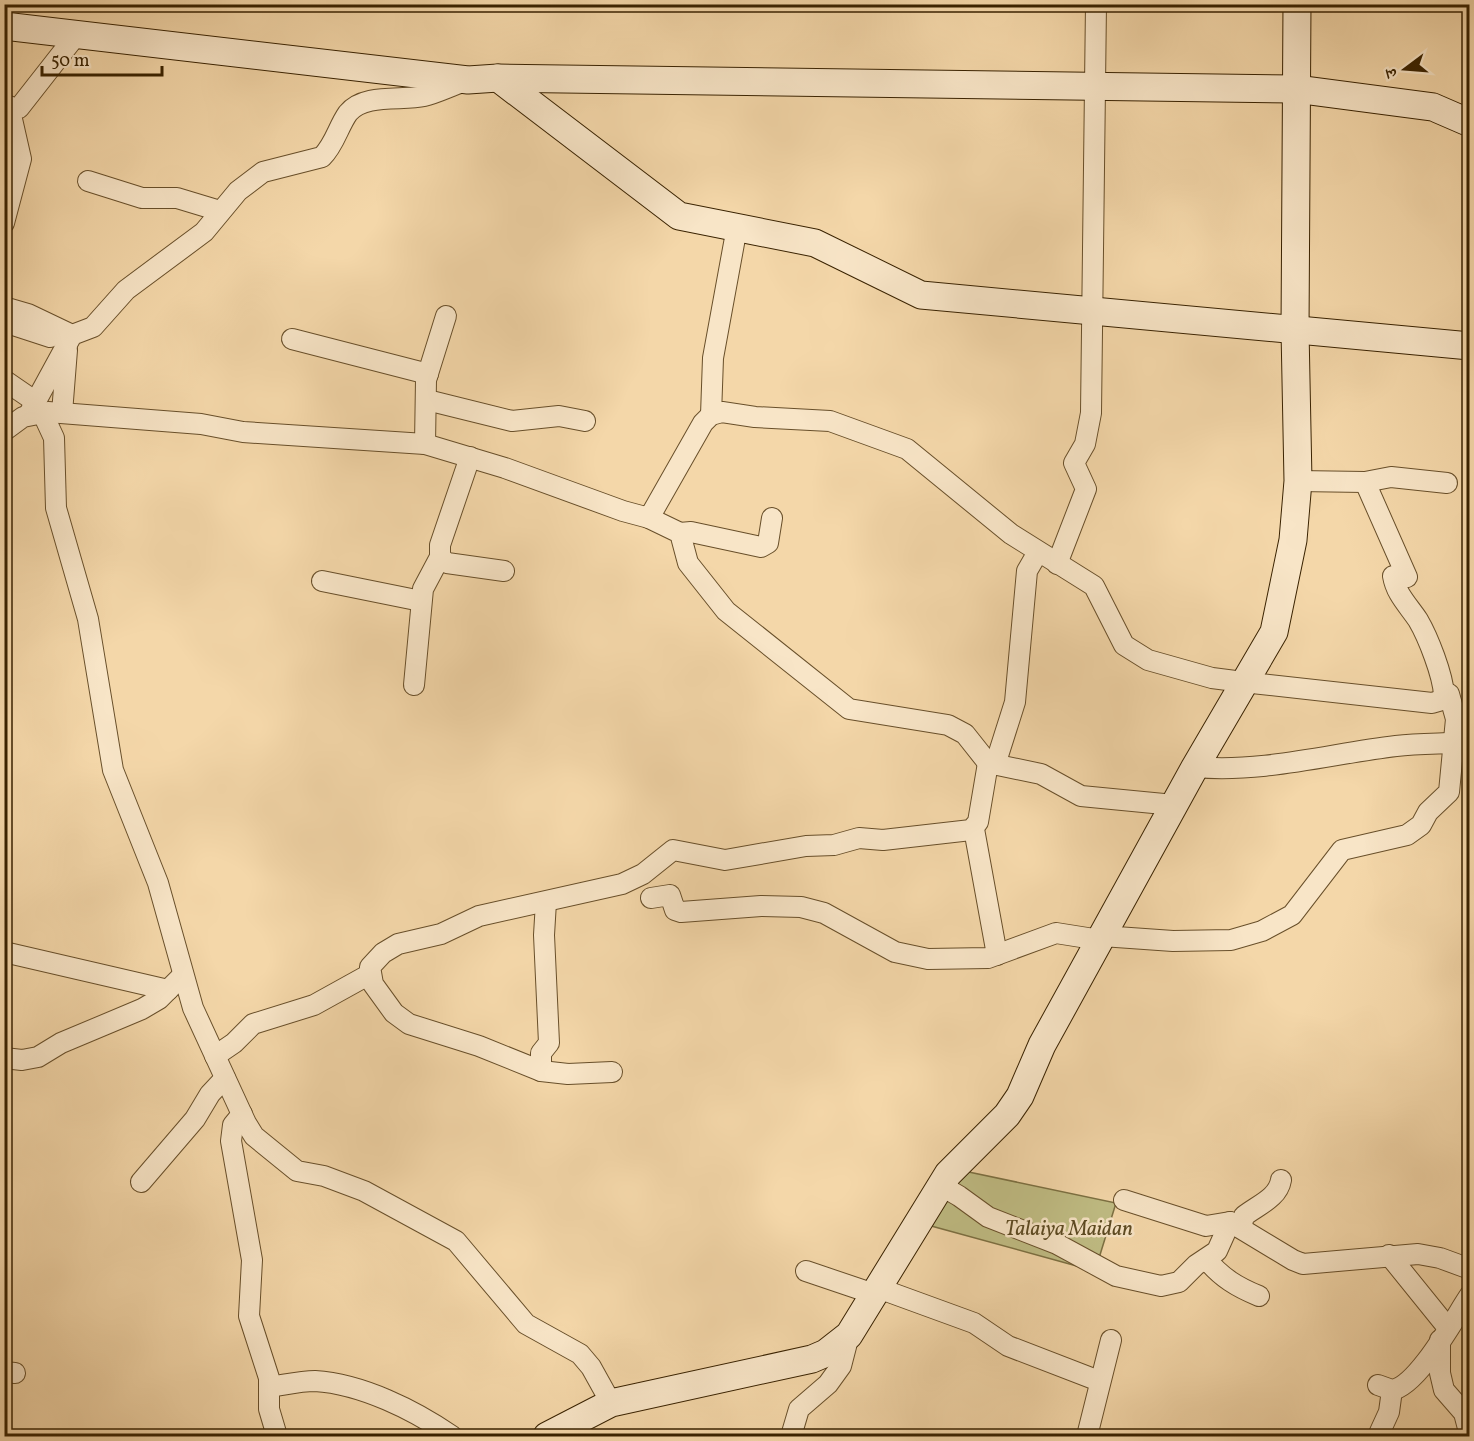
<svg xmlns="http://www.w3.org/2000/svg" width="1474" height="1441" font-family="Vollkorn,'Noto Serif Devanagari',serif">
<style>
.green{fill:#c0bd84;stroke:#7c7042;stroke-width:1.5}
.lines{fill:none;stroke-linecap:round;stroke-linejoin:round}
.street-casing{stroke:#684f2a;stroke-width:22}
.secondary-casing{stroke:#392200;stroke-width:29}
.street{stroke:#f8e5c7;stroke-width:20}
.secondary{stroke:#f8e5c7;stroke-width:27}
.labels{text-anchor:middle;stroke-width:5;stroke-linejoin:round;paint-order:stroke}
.park-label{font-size:21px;font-style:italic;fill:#5b4921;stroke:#f8e5c7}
</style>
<rect width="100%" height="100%" fill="#f4d7a9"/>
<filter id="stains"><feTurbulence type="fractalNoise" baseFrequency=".00333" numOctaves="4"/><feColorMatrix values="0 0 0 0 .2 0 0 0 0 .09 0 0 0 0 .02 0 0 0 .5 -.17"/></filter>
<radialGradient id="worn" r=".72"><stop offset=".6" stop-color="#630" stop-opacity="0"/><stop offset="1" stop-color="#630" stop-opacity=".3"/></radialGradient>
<polygon class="green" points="964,1171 1116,1203 1095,1271 924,1224"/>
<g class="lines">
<defs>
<g id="street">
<polyline points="19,108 77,34"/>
<polyline points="88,181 142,198 177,198 220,211"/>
<polyline points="4,223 21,159 9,106"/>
<polyline points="4,307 28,314 72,335"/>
<polyline points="4,322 50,337"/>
<polyline points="292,339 428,374"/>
<polyline points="4,380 36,402"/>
<polyline points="427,400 512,421 559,416 585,421"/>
<polyline points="42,412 54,438 56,508 88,619 113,770 158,883 193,1008 246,1123 254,1136 297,1171 324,1176 364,1191 456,1241 526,1324 580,1354 591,1367 611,1403"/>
<polyline points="62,413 67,350"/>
<path d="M29 414 72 335 93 327 126 290 204 232 238 191 263 172 322 157C335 144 338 127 348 113 364 93 402 101 424 96 437 93 450 86 463 82"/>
<polyline points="711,415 713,358 737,227"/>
<path d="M4 431 23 417 48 412 201 424 243 432 425 444 505 468 623 511 649 518 703 423 711 415 722 412 755 417 830 421 907 449 1011 534 1094 586 1124 645 1148 660 1212 678 1243 682 1432 703 1439 701 1444 695C1443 675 1428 637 1418 620 1408 605 1396 594 1393 576"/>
<polyline points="425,444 426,380 446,316"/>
<polyline points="470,457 440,545 440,557 447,563 504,571"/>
<polyline points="1298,481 1365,482 1391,477 1447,483"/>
<polyline points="1365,482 1407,577"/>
<polyline points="649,518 680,533 688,563 726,611 849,709 948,725 965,734 988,763 1041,774 1081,796 1174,805"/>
<polyline points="680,533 691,532 761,547 768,543 772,518"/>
<polyline points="1057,564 1086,489 1074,463 1085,444 1091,413 1096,4"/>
<polyline points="322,581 421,601"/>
<polyline points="414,685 423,589 440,557"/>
<polyline points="995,765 1015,702 1027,571 1038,552"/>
<path d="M1195 767C1263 773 1329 754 1396 746 1420 743 1445 744 1470 742"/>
<polyline points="974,829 997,955"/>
<polyline points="651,898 670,895 675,910 681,912 761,906 801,907 824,913 895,952 928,959 988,958 1056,933 1100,940"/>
<polyline points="1102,936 1173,941 1231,940 1262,931 1292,915 1342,850 1407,835 1421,825 1428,812 1449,792 1456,719 1449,694"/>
<polyline points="4,952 168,990"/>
<polyline points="215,1056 234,1043 253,1024 314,1005 370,974"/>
<polyline points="4,1058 22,1060 38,1057 61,1043 142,1009 159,999 182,976"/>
<polyline points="541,1071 541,1053 549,1043 544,935 546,902"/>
<polyline points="612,1072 568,1074 541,1071 479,1046 409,1024 394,1013 373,984 370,967 383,953 398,944 441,934 479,916 622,884 643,874 673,850 725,860 806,846 834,845 859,838 883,840 971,830 978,822 988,763"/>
<polyline points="242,1114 233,1125 231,1141 252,1260 249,1316 269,1378 269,1409 277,1436"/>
<polyline points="141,1182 195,1119 210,1094 225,1078"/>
<polyline points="940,1185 959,1196 988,1217 1057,1244 1116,1276 1161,1286 1179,1282 1196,1265 1217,1251 1230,1222"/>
<polyline points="1124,1200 1206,1226 1230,1222 1293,1260 1303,1264 1418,1254 1440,1258 1470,1269"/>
<path d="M1241 1228 1244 1216C1258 1205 1278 1198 1281 1180"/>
<polyline points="1389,1255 1448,1328"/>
<path d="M1206 1259C1222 1278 1237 1287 1259 1296"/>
<polyline points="806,1271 874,1294"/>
<polyline points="878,1288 974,1323 1008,1346 1099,1381"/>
<polyline points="1440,1340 1440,1373 1444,1390 1464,1413 1470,1436"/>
<polyline points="4,1372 15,1373"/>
<path d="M1378 1385 1392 1390C1418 1386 1455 1317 1470 1295"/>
<path d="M269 1387C284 1385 300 1381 315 1381 362 1384 414 1410 452 1436"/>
<polyline points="791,1436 799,1409 828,1384 841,1366 849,1335"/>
<polyline points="1087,1436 1111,1340"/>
<polyline points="1378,1436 1389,1412 1392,1390"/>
</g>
<g id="secondary">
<polyline points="4,26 468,80 498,78 1296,89 1433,107 1470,123"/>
<polyline points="498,78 679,216 815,243 921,295 1470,346"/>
<polyline points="547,1436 611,1403 812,1359 826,1353 849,1335 948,1174 1007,1115 1020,1096 1042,1045 1195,767 1274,632 1293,540 1298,481 1295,330 1297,4"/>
</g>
</defs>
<use href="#street" class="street-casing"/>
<use href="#secondary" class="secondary-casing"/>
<use href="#street" class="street"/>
<use href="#secondary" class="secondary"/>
</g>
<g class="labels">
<g class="park-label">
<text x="1069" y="1235">Talaiya Maidan</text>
</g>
</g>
<rect width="1474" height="1441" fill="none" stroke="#f4d7a9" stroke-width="24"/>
<rect x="6" y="6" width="1462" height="1429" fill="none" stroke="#392200" stroke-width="3"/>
<rect x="12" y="12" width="1450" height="1417" fill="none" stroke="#392200" stroke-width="1.5"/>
<g transform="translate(1405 69) rotate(254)" stroke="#f8e5c7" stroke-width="4.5" paint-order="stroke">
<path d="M0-4.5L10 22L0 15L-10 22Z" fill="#392200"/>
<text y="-9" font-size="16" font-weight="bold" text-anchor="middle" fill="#392200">उ</text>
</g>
<path d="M42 66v9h120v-9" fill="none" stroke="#392200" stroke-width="3"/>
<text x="51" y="66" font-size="18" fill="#392200" stroke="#f8e5c7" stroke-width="4.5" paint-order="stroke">50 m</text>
<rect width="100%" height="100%" filter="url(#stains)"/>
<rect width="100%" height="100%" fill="url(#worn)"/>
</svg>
